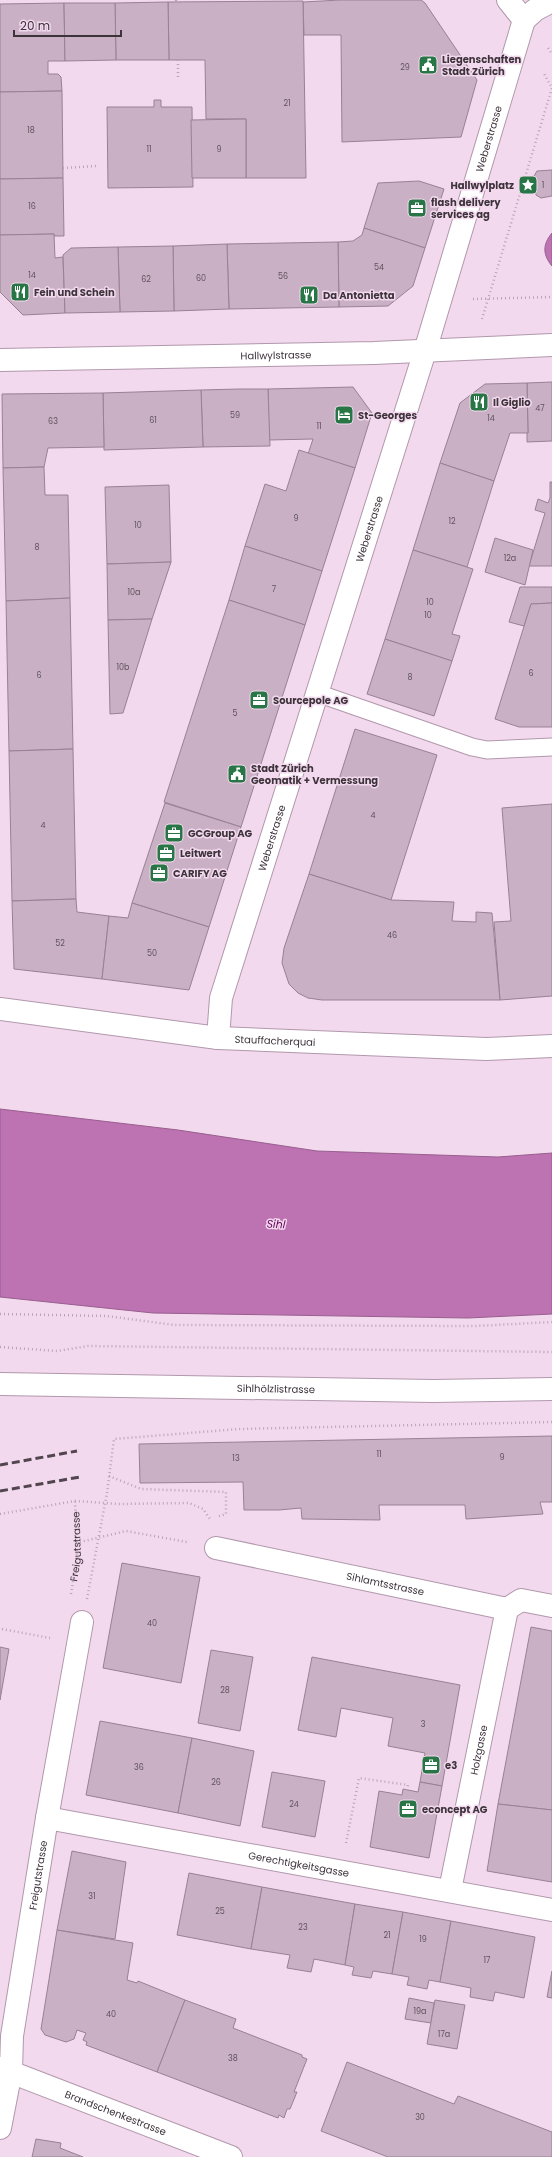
<svg xmlns="http://www.w3.org/2000/svg" width="552" height="2157" font-family="Poppins,sans-serif">
<style>
.water{fill:#bd72b2;stroke:#975f8e}
.building{fill:#c9b0c4;stroke:#998194}
.lines{fill:none;stroke-linecap:round;stroke-linejoin:round}
.lane-casing{stroke:#b198ac;stroke-width:19}
.street-casing{stroke:#b198ac;stroke-width:24}
.secondary-casing{stroke:#b198ac;stroke-width:24}
.path{stroke:#b9a4b5;stroke-width:2.5;stroke-dasharray:1 3;stroke-linecap:butt}
.lane{stroke:#fff;stroke-width:17}
.street{stroke:#fff;stroke-width:22}
.secondary{stroke:#fff;stroke-width:22}
.rail{stroke:#51454e;stroke-width:3;stroke-dasharray:8 4;stroke-linecap:butt}
.path-bridge{stroke:#b9a4b5;stroke-width:2.5;stroke-dasharray:1 3;stroke-linecap:butt}
.labels{text-anchor:middle;stroke-width:3;stroke-linejoin:round;paint-order:stroke}
.number-label{font-size:8px;fill:#60525d}
.poi-label{font-size:10px;font-weight:bold;fill:#3d333b;stroke:#f3d9ee;text-anchor:start}
.street-label{font-size:10px;fill:#3d333b;stroke:#f3d9ee}
.water-label{font-size:11px;font-style:italic;fill:#63015b;stroke:#f3d9ee}
</style>
<rect width="100%" height="100%" fill="#f3d9ee"/>
<g class="water">
<path d="M552 233V266C543 255 542 245 552 233Z"/>
<polygon points="0,1109 178,1130 317,1151 498,1157 552,1153 552,1314 468,1318 153,1313 0,1297"/>
</g>
<g class="building">
<polygon points="340,0 421,0 425,3 477,80 461,137 342,142 341,35 304,35 303,2"/>
<polygon points="303,1 306,178 246,178 246,119 206,119 205,60 169,60 168,2"/>
<polygon points="168,2 169,60 116,60 115,3"/>
<polygon points="64,3 65,61 48,61 48,74 58,74 61,77 62,91 0,92 0,4"/>
<polygon points="64,3 115,3 116,60 65,61"/>
<polygon points="62,91 63,178 0,179 0,92"/>
<polygon points="154,100 161,100 161,107 192,107 193,187 108,188 107,107 154,107"/>
<polygon points="246,119 246,178 192,178 191,120"/>
<polygon points="552,170 552,196 541,198 536,195 534,176 537,171"/>
<polygon points="63,178 64,236 54,236 54,234 0,235 0,179"/>
<polygon points="419,181 444,189 425,248 364,228 378,183"/>
<polygon points="364,228 425,248 413,286 388,306 339,307 338,242 353,241 362,235"/>
<polygon points="54,234 55,258 63,257 65,313 23,315 0,292 0,235"/>
<polygon points="338,242 339,307 229,309 227,244"/>
<polygon points="227,244 229,309 174,311 173,246"/>
<polygon points="173,246 174,311 120,312 118,247"/>
<polygon points="118,247 120,312 65,313 63,255 71,248"/>
<polygon points="552,382 552,441 527,442 527,432 528,433 527,383"/>
<polygon points="527,383 528,433 510,433 494,481 440,463 460,403 485,384"/>
<polygon points="353,387 372,413 355,468 308,454 313,439 269,440 268,389"/>
<polygon points="239,389 268,389 270,446 203,447 201,390"/>
<polygon points="201,390 203,447 104,450 103,393"/>
<polygon points="103,393 104,447 48,448 44,467 3,468 2,394"/>
<polygon points="299,450 355,468 322,571 245,546 265,484 286,491"/>
<polygon points="440,463 494,481 467,567 413,550"/>
<polygon points="44,467 45,495 68,495 70,598 6,601 3,468"/>
<polygon points="550,482 552,482 552,566 529,566 545,513 535,510 538,499 548,503 550,498"/>
<polygon points="169,485 171,562 107,564 105,487"/>
<polygon points="495,538 533,550 525,585 485,572"/>
<polygon points="245,546 322,571 305,625 229,600"/>
<polygon points="413,550 473,569 452,634 460,636 452,661 385,639"/>
<polygon points="171,562 152,619 108,620 107,564"/>
<polygon points="520,587 552,587 552,603 531,604 524,626 509,622"/>
<polygon points="70,598 73,749 9,751 6,601"/>
<polygon points="229,600 305,625 241,827 164,802"/>
<polygon points="552,603 552,727 519,727 495,719 531,604"/>
<polygon points="152,619 123,713 110,714 108,620"/>
<polygon points="385,639 452,661 434,716 367,694"/>
<polygon points="355,729 437,755 391,900 309,874"/>
<polygon points="73,749 76,899 12,901 9,751"/>
<polygon points="165,803 241,827 209,927 132,903"/>
<polygon points="552,804 552,996 500,1000 494,922 511,921 502,808"/>
<polygon points="309,874 391,900 454,902 452,921 476,922 476,912 492,913 500,1000 322,1000 308,998 298,993 289,984 282,963 284,948"/>
<polygon points="76,899 77,912 109,916 102,979 14,969 12,901"/>
<polygon points="132,903 209,927 189,990 102,979 109,916 128,918"/>
<polygon points="552,1436 552,1502 540,1502 543,1514 466,1519 465,1505 379,1505 380,1520 302,1519 301,1508 279,1510 244,1510 243,1482 140,1483 139,1444"/>
<polygon points="122,1563 200,1577 181,1683 103,1668"/>
<polygon points="531,1627 552,1631 552,1810 498,1804"/>
<polygon points="0,1647 9,1649 0,1700"/>
<polygon points="211,1650 253,1657 240,1731 198,1723"/>
<polygon points="312,1657 460,1685 442,1786 420,1782 425,1753 388,1746 393,1718 341,1708 336,1737 298,1730"/>
<polygon points="100,1721 192,1738 178,1813 86,1795"/>
<polygon points="192,1738 254,1751 240,1826 178,1813"/>
<polygon points="272,1772 325,1781 315,1837 262,1827"/>
<polygon points="420,1782 442,1786 429,1858 370,1847 379,1791 402,1795 403,1789 418,1792"/>
<polygon points="498,1804 552,1810 552,1882 487,1871"/>
<polygon points="72,1851 126,1862 115,1939 57,1930"/>
<polygon points="189,1873 262,1887 251,1949 177,1935"/>
<polygon points="262,1887 355,1904 345,1965 314,1959 311,1972 287,1968 290,1955 251,1949"/>
<polygon points="355,1904 403,1912 392,1974 373,1971 371,1978 352,1975 354,1967 345,1965"/>
<polygon points="403,1912 451,1921 440,1982 429,1980 427,1989 407,1985 409,1977 392,1974"/>
<polygon points="451,1921 535,1937 524,1998 495,1992 493,2001 470,1997 471,1988 440,1982"/>
<polygon points="57,1930 133,1943 127,1980 137,1983 138,1981 185,2000 157,2072 86,2045 87,2042 83,2040 86,2033 77,2030 74,2039 66,2042 45,2035 41,2029"/>
<polygon points="552,1971 552,1998 547,1997"/>
<polygon points="409,1998 434,2003 431,2023 405,2019"/>
<polygon points="185,2000 236,2019 233,2028 302,2055 302,2057 307,2059 294,2092 297,2092 290,2109 287,2109 284,2118 279,2115 278,2118 157,2072"/>
<polygon points="435,2000 465,2005 457,2049 427,2044"/>
<polygon points="347,2062 454,2104 458,2096 552,2132 552,2157 388,2157 321,2131"/>
<polygon points="36,2139 61,2143 60,2148 83,2157 32,2157"/>
</g>
<g class="lines">
<defs>
<polyline id="lane" points="317,693 472,747 487,750 552,747"/>
<g id="street">
<polyline points="508,0 524,20"/>
<polyline points="524,20 535,10 552,1"/>
<path id="s2" d="M0 360 374 353 552 345"/>
<path id="s3" d="M218 1038 221 998 425 351 524 20"/>
<path id="s4" d="M216 1548 507 1609 521 1600 552 1606"/>
<path id="s5" d="M47 1818 552 1910"/>
<path id="s6" d="M450 1890 507 1609"/>
<path id="s7" d="M0 2128 11 2071 12 2036 47 1818 82 1622"/>
</g>
<g id="secondary">
<path id="s8" d="M0 1009 218 1038 486 1049 552 1046"/>
<path id="s9" d="M0 1384 433 1391 552 1389"/>
<path id="s10" d="M0 2068 231 2157"/>
</g>
</defs>
<use href="#lane" class="lane-casing"/>
<use href="#street" class="street-casing"/>
<use href="#secondary" class="secondary-casing"/>
<g class="path">
<polyline points="176,0 176,2"/>
<polyline points="548,48 552,54"/>
<polyline points="178,60 178,80"/>
<polyline points="63,168 97,166"/>
<polyline points="473,299 552,297"/>
<polyline points="482,319 552,88 543,72"/>
<polyline points="0,1314 107,1316 174,1325 476,1326 552,1322"/>
<polyline points="0,1347 57,1351 88,1346 552,1352"/>
<polyline points="109,1476 141,1489 226,1492 226,1514 216,1517"/>
<polyline points="107,1493 114,1439 239,1429 552,1422"/>
<polyline points="0,1514 75,1501 120,1504 189,1503 203,1509 210,1519"/>
<polyline points="76,1543 126,1531 187,1542"/>
<path id="s1" d="M71 1594 77 1558 75 1501"/>
<polyline points="2,1629 50,1638"/>
<polyline points="346,1843 359,1778 408,1785 407,1790"/>
</g>
<use href="#lane" class="lane"/>
<use href="#street" class="street"/>
<use href="#secondary" class="secondary"/>
<g class="rail">
<polyline points="0,1465 77,1451"/>
<polyline points="0,1491 80,1477"/>
</g>
<polyline class="path-bridge" points="87,1599 107,1493"/>
</g>
<defs>
<symbol id="civic-square" viewBox="-11 -11 22 22"><rect x="-9" y="-9" width="18" height="18" rx="4" fill="#287646" stroke="#f3d9ee"/><path d="M-.6-6.5H3V-4.5H.6V-3L4-1V1h2V6H-6V1h2V-1L-.6-3ZM-1.2 2.5V6h2.4V2.5Z" fill="#fff"/></symbol>
<symbol id="sight-square" viewBox="-11 -11 22 22"><rect x="-9" y="-9" width="18" height="18" rx="4" fill="#287646" stroke="#f3d9ee"/><path d="M0-6L1.8-2.2L6-1.7L2.9 1.2L3.7 5.4L0 3.3L-3.7 5.4L-2.9 1.2L-6-1.7L-1.8-2.2Z" fill="#fff"/></symbol>
<symbol id="office-square" viewBox="-11 -11 22 22"><rect x="-9" y="-9" width="18" height="18" rx="4" fill="#287646" stroke="#f3d9ee"/><path d="M-6-3h4V-5.5h4V-3h4V5H-6ZM-1-4.5V-3h2v-1.5ZM-6 0V1H6V0Z" fill="#fff"/></symbol>
<symbol id="restaurant-square" viewBox="-11 -11 22 22"><rect x="-9" y="-9" width="18" height="18" rx="4" fill="#287646" stroke="#f3d9ee"/><path d="M-5-6h1v4h1v-4h1v4h1v-4h1v5L-1.5 .5V6h-2V.5L-5-1ZM5-6V6H3V1.5H1.5Q1.5-4 5-6Z" fill="#fff"/></symbol>
<symbol id="hotel-square" viewBox="-11 -11 22 22"><rect x="-9" y="-9" width="18" height="18" rx="4" fill="#287646" stroke="#f3d9ee"/><path d="M-6-4.5h1.5V1H6V5H4.5V3h-9V5H-6ZM-4 0a1.8 1.8 0 1 1 3.6 0ZM.5 0V-2.5h3Q6-2.5 6 0Z" fill="#fff"/></symbol>
</defs>
<g fill-rule="evenodd">
<use href="#civic-square" x="417" y="54" width="22" height="22"/>
<use href="#sight-square" x="517" y="174" width="22" height="22"/>
<use href="#office-square" x="406" y="197" width="22" height="22"/>
<use href="#restaurant-square" x="9" y="281" width="22" height="22"/>
<use href="#restaurant-square" x="298" y="284" width="22" height="22"/>
<use href="#restaurant-square" x="468" y="391" width="22" height="22"/>
<use href="#hotel-square" x="333" y="404" width="22" height="22"/>
<use href="#office-square" x="248" y="689" width="22" height="22"/>
<use href="#civic-square" x="226" y="763" width="22" height="22"/>
<use href="#office-square" x="163" y="822" width="22" height="22"/>
<use href="#office-square" x="155" y="842" width="22" height="22"/>
<use href="#office-square" x="148" y="862" width="22" height="22"/>
<use href="#office-square" x="420" y="1754" width="22" height="22"/>
<use href="#office-square" x="397" y="1798" width="22" height="22"/>
</g>
<g class="labels">
<g class="number-label">
<text x="405" y="70">29</text>
<text x="287" y="106">21</text>
<text x="31" y="133">18</text>
<text x="149" y="152">11</text>
<text x="219" y="152">9</text>
<text x="543" y="188">1</text>
<text x="32" y="209">16</text>
<text x="379" y="270">54</text>
<text x="32" y="278">14</text>
<text x="283" y="279">56</text>
<text x="201" y="281">60</text>
<text x="146" y="282">62</text>
<text x="540" y="411">47</text>
<text x="235" y="418">59</text>
<text x="491" y="421">14</text>
<text x="153" y="423">61</text>
<text x="53" y="424">63</text>
<text x="319" y="429">11</text>
<text x="296" y="521">9</text>
<text x="452" y="524">12</text>
<text x="138" y="528">10</text>
<text x="37" y="550">8</text>
<text x="510" y="561">12a</text>
<text x="274" y="592">7</text>
<text x="134" y="595">10a</text>
<text x="430" y="605">10</text>
<text x="428" y="618">10</text>
<text x="123" y="670">10b</text>
<text x="531" y="676">6</text>
<text x="39" y="678">6</text>
<text x="410" y="680">8</text>
<text x="235" y="716">5</text>
<text x="373" y="818">4</text>
<text x="43" y="828">4</text>
<text x="392" y="938">46</text>
<text x="60" y="946">52</text>
<text x="152" y="956">50</text>
<text x="379" y="1457">11</text>
<text x="502" y="1460">9</text>
<text x="236" y="1461">13</text>
<text x="152" y="1626">40</text>
<text x="225" y="1693">28</text>
<text x="423" y="1727">3</text>
<text x="139" y="1770">36</text>
<text x="216" y="1785">26</text>
<text x="294" y="1807">24</text>
<text x="92" y="1899">31</text>
<text x="220" y="1914">25</text>
<text x="303" y="1930">23</text>
<text x="387" y="1938">21</text>
<text x="423" y="1942">19</text>
<text x="487" y="1963">17</text>
<text x="420" y="2014">19a</text>
<text x="111" y="2017">40</text>
<text x="444" y="2037">17a</text>
<text x="233" y="2061">38</text>
<text x="420" y="2120">30</text>
</g>
<g class="poi-label">
<text x="442" y="63">Liegenschaften<tspan x="442" dy="12">Stadt Zürich</tspan></text>
<text x="514" y="189" text-anchor="end">Hallwylplatz</text>
<text x="431" y="206">flash delivery<tspan x="431" dy="12">services ag</tspan></text>
<text x="34" y="296">Fein und Schein</text>
<text x="323" y="299">Da Antonietta</text>
<text x="493" y="406">Il Giglio</text>
<text x="358" y="419">St-Georges</text>
<text x="273" y="704">Sourcepole AG</text>
<text x="251" y="772">Stadt Zürich<tspan x="251" dy="12">Geomatik + Vermessung</tspan></text>
<text x="188" y="837">GCGroup AG</text>
<text x="180" y="857">Leitwert</text>
<text x="173" y="877">CARIFY AG</text>
<text x="445" y="1769">e3</text>
<text x="422" y="1813">econcept AG</text>
</g>
<g class="street-label">
<text dy="4" stroke="none"><textPath href="#s3" startOffset="940">Weberstrasse</textPath></text>
<text dy="4" stroke="none"><textPath href="#s2" startOffset="276">Hallwylstrasse</textPath></text>
<text dy="4" stroke="none"><textPath href="#s3" startOffset="532">Weberstrasse</textPath></text>
<text dy="4" stroke="none"><textPath href="#s3" startOffset="208">Weberstrasse</textPath></text>
<text dy="4" stroke="none"><textPath href="#s8" startOffset="277">Stauffacherquai</textPath></text>
<text dy="4" stroke="none"><textPath href="#s9" startOffset="276">Sihlhölzlistrasse</textPath></text>
<text dy="4" stroke="none"><textPath href="#s1" startOffset="48">Freigutstrasse</textPath></text>
<text dy="4" stroke="none"><textPath href="#s4" startOffset="173">Sihlamtsstrasse</textPath></text>
<text dy="4" stroke="none"><textPath href="#s6" startOffset="143">Holzgasse</textPath></text>
<text dy="4" stroke="none"><textPath href="#s5" startOffset="256">Gerechtigkeitsgasse</textPath></text>
<text dy="4" stroke="none"><textPath href="#s7" startOffset="256">Freigutstrasse</textPath></text>
<text dy="4" stroke="none"><textPath href="#s10" startOffset="124">Brandschenkestrasse</textPath></text>
</g>
<g class="water-label">
<text transform="translate(276 1224) rotate(3)" y="4">Sihl</text>
</g>
</g>
<path d="M14 30v6h107v-6" fill="none" stroke="#3d333b" stroke-width="2"/>
<text x="20" y="30" font-size="12" fill="#3d333b" stroke="#f3d9ee" stroke-width="3" paint-order="stroke">20 m</text>
</svg>
